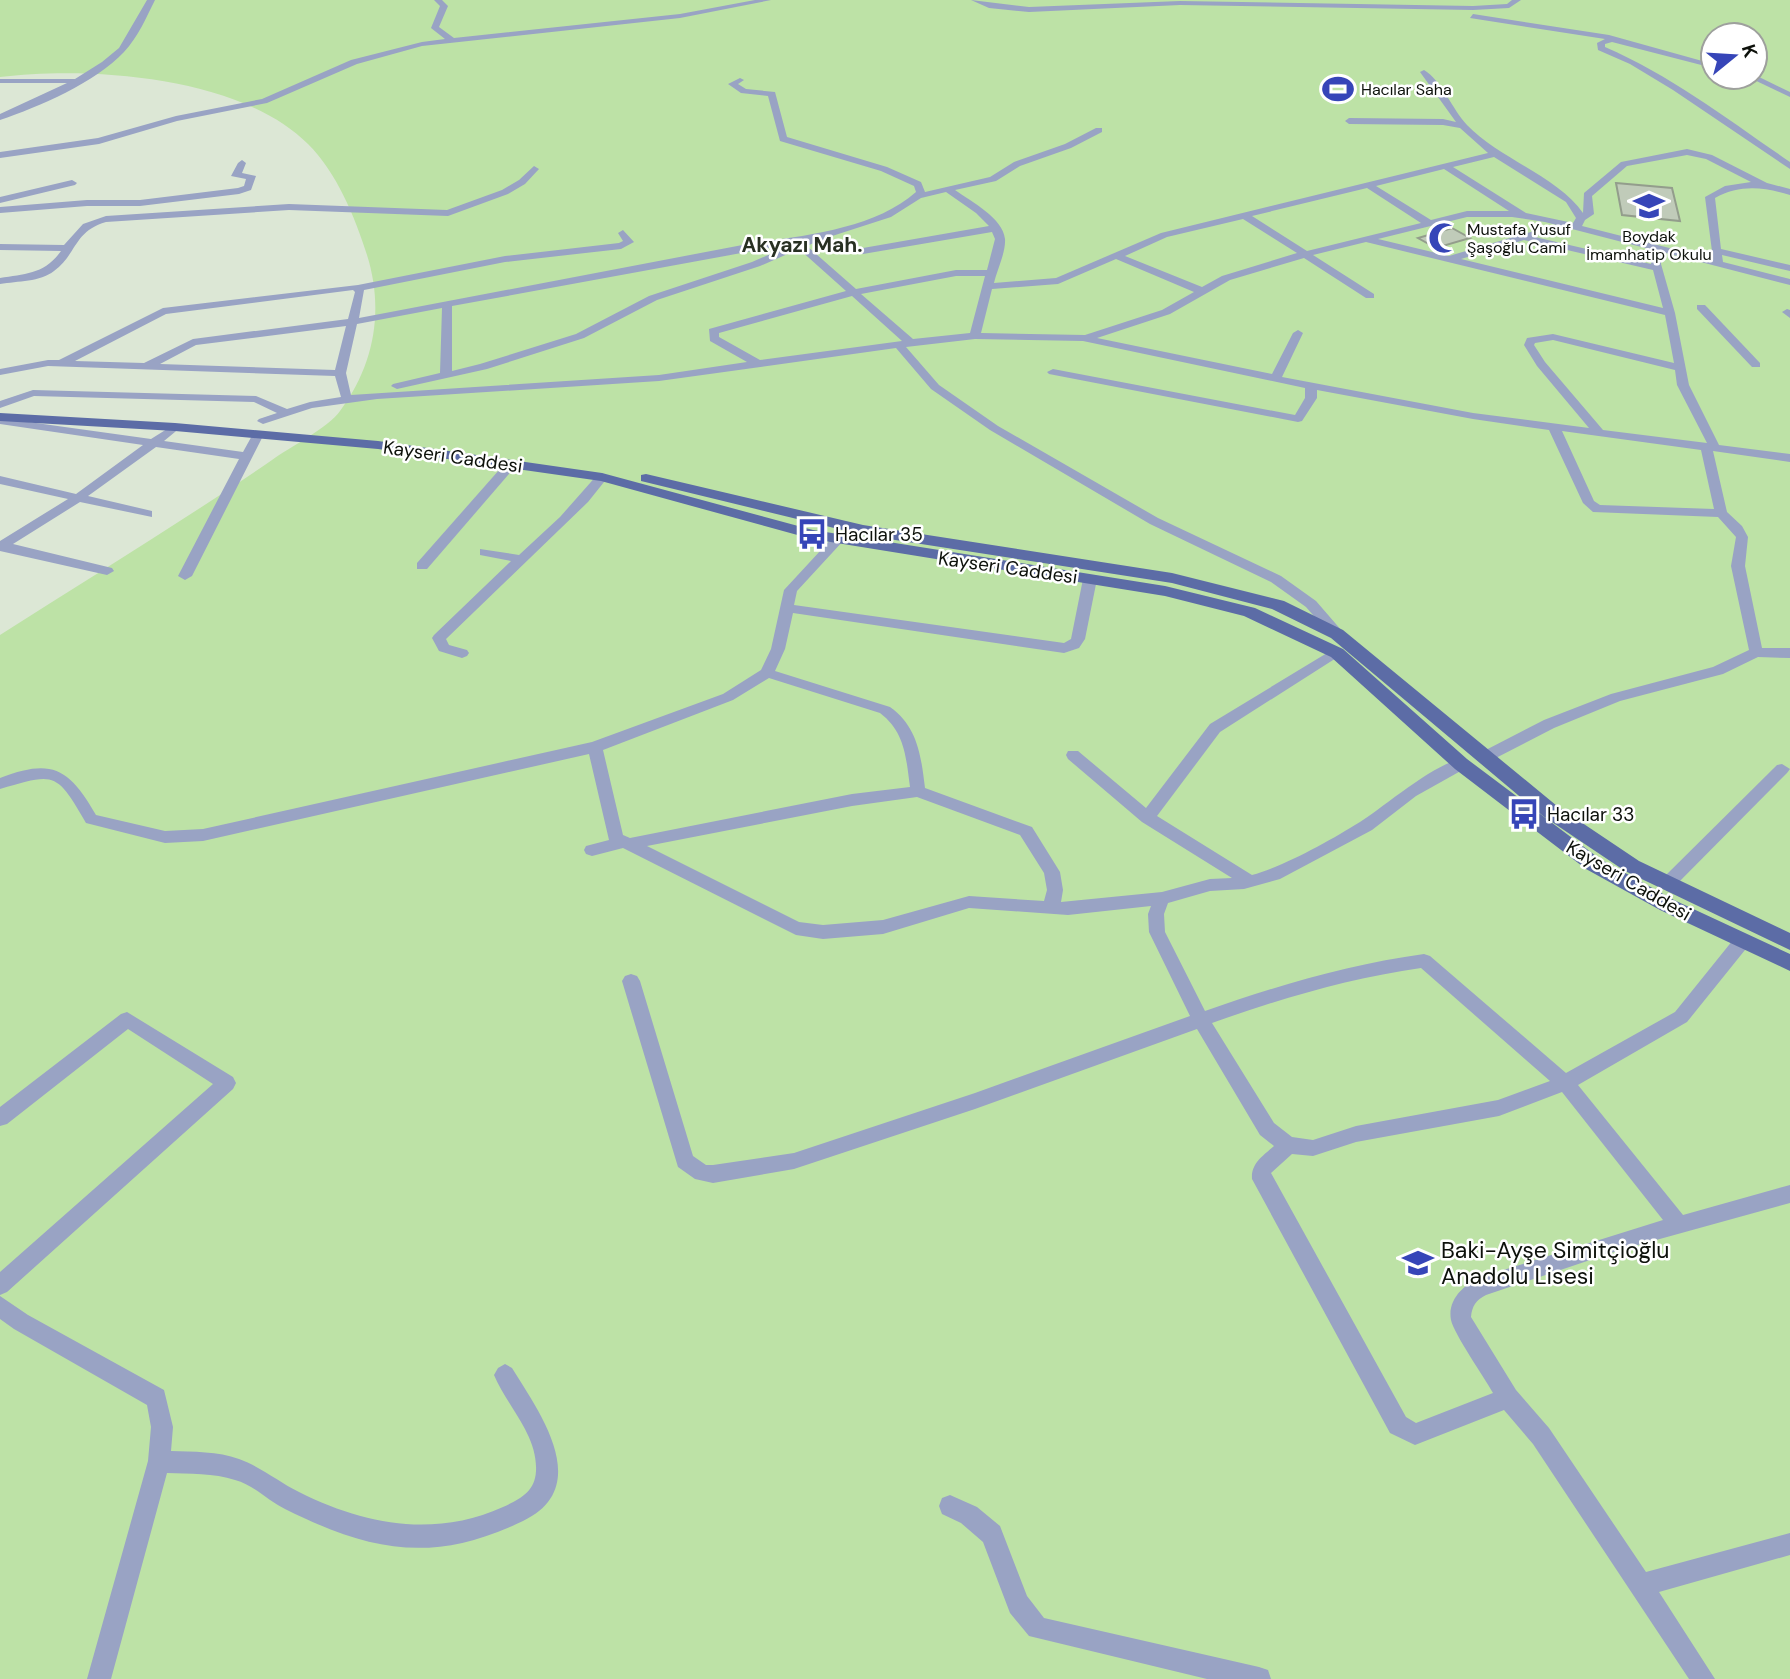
<svg xmlns="http://www.w3.org/2000/svg" width="1790" height="1679" font-family="'DM Sans',sans-serif">
<style>
.green{fill:#bde2a6;fill-rule:evenodd}
.building{fill:#c0cbb9;stroke:#939d8c;stroke-width:2}
.lines{fill:none;stroke-linecap:round;stroke-linejoin:round}
.minor{fill:#99a3c4;fill-rule:evenodd}
.major{fill:#5c6ca6;fill-rule:evenodd}
.labels{text-anchor:middle;stroke-width:5;stroke-linejoin:round;paint-order:stroke}
.far-poi-label{font-size:16px;fill:#0d110b;stroke:#fff;text-anchor:start}
.street-label{font-size:19px;fill:#0d110b;stroke:#fff}
.poi-label{font-size:19px;fill:#0d110b;stroke:#fff;text-anchor:start}
.far-district-label{font-size:21px;font-weight:bold;fill:#283022;stroke:#fff}
.near-poi-label{font-size:23px;fill:#0d110b;stroke:#fff;text-anchor:start}
</style>
<rect width="100%" height="100%" fill="#dce7d5"/>
<path class="green" d="M0 0H1790V1679H0V635C91 577 183 521 272 460 290 447 328 428 340 411 375 364 384 309 367 255 355 217 337 173 308 144 240 76 90 66 0 77ZM1713 35H1755V77H1713Z"/>
<g class="building">
<polygon points="1616,183 1672,188 1680,221 1622,215"/>
<polygon points="1452,228 1470,238 1436,248 1418,238"/>
</g>
<g class="lines">
<g class="minor">
<path d="M147 0H155C146 18 138 37 124 52 96 82 39 107 0 120V114L67 83H0V79H75L102 62 119 48Z"/>
<polygon points="434,0 442,0 448,6 439,27 454,38 680,14 755,0 771,0 680,18 422,46 357,64 267,103 177,121 99,144 0,158 0,152 98,138 176,116 262,99 351,60 422,42 445,39 431,28 440,6"/>
<polygon points="971,0 1029,7 1180,1 1473,6 1507,4 1512,0 1521,0 1509,8 1473,10 1180,5 1029,12 989,8"/>
<path d="M1473 14 1609 35 1713 64V68L1612 42 1605 44V47C1672 76 1730 121 1790 162V169L1673 90 1630 64 1598 50 1597 43 1605 39 1470 18Z"/>
<path d="M1424 70C1442 81 1452 109 1467 125 1500 159 1558 177 1583 213L1584 193 1621 162 1687 149 1712 155 1767 183 1790 189V195C1764 187 1740 184 1715 198L1721 249 1790 265V271L1722 255 1723 262 1790 279V285L1662 252 1661 264 1675 313 1689 385 1719 445 1790 454V462L1713 451 1727 512 1742 526 1748 537 1745 566 1762 648H1790V658L1758 657 1723 674 1620 701 1554 728 1490 761H1480L1478 757 1480 753 1544 720 1611 694 1713 667 1749 650 1731 566 1736 537 1718 517 1593 512 1583 503 1549 430 1473 419 1317 390V398L1302 421 1298 422 1049 374 1047 372 1053 369 1295 415 1305 398V388L1083 341 975 339 906 347 939 385 998 426 1158 518 1281 576 1316 601 1342 631 1344 634 1342 637H1332L1306 607 1271 582 1150 524 990 430 931 389 896 348 659 381 377 399 312 408 263 424 257 421 259 419 277 413 254 402 34 396 0 408V401L33 390 256 396 287 409 310 402 341 397 335 376 48 366 0 375V369L48 360H59L163 308 358 285 505 256 619 243 623 241 618 233 623 230 634 242 621 249 505 262 364 290 359 318 753 243C805 236 876 228 916 192L914 186 881 171 780 141 768 96 741 93 728 84 740 78 744 80 738 84 746 89 775 92 787 137 887 167 921 182 925 192 990 177 1014 162 1065 144 1096 128H1102V132L1071 148 1020 166 996 181 955 190C972 202 1003 218 1005 239 1006 252 997 270 994 283L1056 278 1161 233 1488 153 1460 128 1443 125 1349 124 1345 121 1349 118 1443 119 1456 122 1420 72ZM1687 155 1706 159 1751 182 1725 186 1705 197 1713 259 1582 226 1585 220 1594 214 1592 196 1627 166ZM1494 157 1566 202 1576 218 1573 223 1526 213 1453 167ZM1444 169 1509 211H1467L1431 220 1376 186ZM1367 188 1421 223 1307 251 1252 216ZM946 192 976 213 989 226 863 248 840 244 826 238 891 217 921 198ZM1467 217H1512L1545 222 1653 250 1651 264 1535 237 1539 234 1534 231 1449 256 1378 239ZM1243 219 1297 253 1222 276 1202 287 1125 256 1167 237ZM992 232 995 239 987 270H956L856 289 807 246 818 241 834 249 863 254ZM1524 240 1653 270 1663 308 1461 259ZM1366 242 1665 315 1674 363 1553 334 1527 338 1524 345 1537 366 1589 428 1473 413 1282 377 1303 333 1298 330 1293 333 1272 374 1097 338 1170 314 1230 280 1304 258 1366 298H1374V294L1313 255ZM796 243 752 262 649 296 576 334 480 364 452 371V306ZM799 249 846 291 709 329 710 341 747 362 659 375 351 395 346 373 357 324 442 308 440 373 393 384 391 386 397 389 487 369 584 338 657 300 760 266ZM1116 259 1194 292 1162 310 1085 335 981 333 992 289 1058 284ZM956 276H985L970 333 913 339 861 294ZM353 290 355 292 348 319 193 339 144 363 75 361 166 314ZM852 296 902 341 760 360 719 337V333ZM346 326 335 370 160 364 196 345ZM1553 340 1675 370 1677 385 1707 443 1603 430 1545 362 1534 345 1535 343ZM1562 431 1701 450 1714 509 1600 505 1594 501Z"/>
<polygon points="1755,75 1790,92 1790,97 1748,77"/>
<polygon points="242,160 246,163 242,173 256,176 251,190 239,194 140,206 87,206 0,213 0,207 87,200 140,200 238,188 244,186 246,179 231,176 238,163"/>
<path d="M534 166 539 169 525 184 508 194 448 216 289 210 106 222C74 231 77 254 54 271 40 282 18 281 0 284V278C25 274 45 274 61 251L0 250V244L64 245 83 224 106 216 289 204 447 210 502 190 519 180Z"/>
<polygon points="72,180 77,183 75,185 0,203 0,197"/>
<polygon points="1697,305 1705,305 1760,363 1760,367 1752,367 1697,309"/>
<polygon points="1787,309 1790,310 1790,318 1782,312"/>
<polygon points="0,418 151,439 175,424 181,427 164,441 243,452 254,432 262,432 264,434 192,576 185,580 178,576 239,459 156,447 88,496 152,511 152,517 80,502 13,544 112,568 114,571 107,575 0,551 0,541 68,499 0,484 0,476 76,494 143,445 0,424"/>
<polygon points="511,460 517,464 515,467 427,569 417,569 417,563 507,461"/>
<polygon points="602,473 608,477 588,502 446,639 449,645 467,650 469,653 467,656 462,658 439,651 432,638 434,635 511,561 480,555 480,549 519,555 560,517 598,474"/>
<path d="M838 536 844 540 797 591 794 605 1064 643 1071 639 1083 579 1090 575 1097 579 1085 639 1079 648 1064 653 793 613 785 649 775 671 890 707C918 727 921 756 925 788L1032 827 1060 872 1063 890 1061 902 1162 892 1210 879 1232 878 1142 822 1068 759 1066 755 1068 751H1078L1146 808 1210 724 1332 650H1342L1344 653 1220 732 1157 816 1252 875C1285 866 1331 840 1360 822 1380 810 1445 754 1466 760L1468 764 1466 768 1416 796 1372 830 1280 879 1244 889 1210 891 1168 903 1164 914 1165 932 1205 1011C1276 986 1350 964 1424 954L1430 956 1566 1073 1675 1012 1737 935H1749L1751 940 1749 945 1687 1022 1578 1085 1683 1215 1790 1185V1203L1620 1250 1486 1295C1476 1300 1472 1306 1471 1317L1516 1390 1549 1428 1646 1572 1790 1533V1555L1659 1592 1715 1679H1689L1533 1444 1504 1410 1415 1445 1390 1433 1252 1179C1251 1163 1263 1156 1274 1146L1260 1135 1197 1029 975 1109 794 1169 713 1183 695 1179 678 1167 622 981 625 976 631 974 637 976 640 981 693 1156 706 1165H713L794 1153 975 1093 1190 1016 1149 932 1148 914 1151 906 1068 915 969 908 883 934 823 939 796 935 623 848 592 856 586 854 584 850 586 846 609 840 589 754 203 841 165 843 86 823C56 771 55 773 0 789V778C52 758 69 768 96 815L165 831 203 829 592 742 723 694 761 670 771 649 784 590 833 537ZM769 678 880 713C905 732 906 757 910 787L852 794 630 838 623 835 603 750 733 700ZM917 797 1020 835 1044 873 1047 890 1044 901 969 896 883 920 823 925 799 922 647 846 852 806ZM1421 968 1550 1081 1498 1100 1356 1126 1313 1140 1292 1137 1274 1123 1212 1023C1279 999 1350 978 1421 968ZM1562 1092 1663 1220 1481 1277C1465 1284 1447 1299 1451 1320 1454 1334 1484 1377 1493 1393L1416 1423 1406 1417 1271 1173 1292 1154 1313 1156 1356 1142 1499 1116Z"/>
<polygon points="1782,764 1790,769 1787,773 1673,888 1661,888 1659,884 1661,880 1777,765"/>
<polygon points="127,1012 233,1077 236,1083 233,1089 7,1292 0,1295 0,1272 213,1084 128,1029 7,1124 0,1126 0,1107 121,1014"/>
<path d="M0 1296 28 1315 164 1390 173 1427 171 1451C193 1452 218 1451 239 1459 261 1467 279 1482 299 1492 365 1525 434 1538 503 1507 520 1499 535 1492 536 1471 538 1435 507 1406 494 1375L498 1368 505 1364 512 1368C540 1413 594 1487 523 1521 433 1564 372 1552 285 1509 268 1501 254 1485 235 1480 214 1473 189 1474 167 1473L111 1679H87L148 1461 151 1427 147 1405 14 1329 0 1319Z"/>
<polygon points="950,1495 977,1507 1000,1526 1027,1596 1044,1618 1259,1667 1268,1670 1271,1679 1207,1679 1029,1636 1010,1613 983,1542 961,1523 942,1514 939,1506 942,1498"/>
</g>
<g class="major">
<polygon points="0,413 175,423 378,441 602,473 813,530 1165,586 1255,608 1343,649 1467,759 1600,859 1674,900 1790,954 1790,971 1660,910 1586,869 1455,769 1331,657 1244,616 1165,596 812,539 601,481 378,449 175,431 0,421"/>
<polygon points="646,474 863,525 1172,573 1284,601 1343,630 1557,806 1639,861 1790,933 1790,950 1625,871 1543,816 1331,638 1272,609 1172,583 863,535 641,481 641,475"/>
</g>
</g>
<defs>
<symbol id="stadium-bare" viewBox="-9 -9 18 18"><path d="M0-5a6.5 5 0 1 0 0 10a6.5 5 0 1 0 0-10ZM-3.5-1.8h7v3.6h-7Z" fill="#3645b8" stroke="#fff" stroke-width="2.5" paint-order="stroke"/></symbol>
<symbol id="school-bare" viewBox="-9 -9 18 18"><path d="M0-5L7-2L0 1L-7-2ZM-4 1L0 2.5L4 1V4Q0 6-4 4Z" fill="#3645b8" stroke="#fff" stroke-width="2.5" paint-order="stroke"/></symbol>
<symbol id="mosque-bare" viewBox="-9 -9 18 18"><path d="M3.5-4.9A6 6 0 1 0 3.5 4.9A5 5 0 1 1 3.5-4.9Z" fill="#3645b8" stroke="#fff" stroke-width="2.5" paint-order="stroke"/></symbol>
<symbol id="bus-bare" viewBox="-9 -9 18 18"><path d="M-5-6H5V4H4V6H2V4H-2V6H-4V4H-5ZM-3.5-4V0h7V-4ZM-3.5 1.2v1.5H-2V1.2ZM2 1.2v1.5H3.5V1.2Z" fill="#3645b8" stroke="#fff" stroke-width="2.5" paint-order="stroke"/></symbol>
</defs>
<g fill-rule="evenodd">
<use href="#stadium-bare" x="1316" y="67" width="44" height="44"/>
<use href="#school-bare" x="1627" y="184" width="44" height="44"/>
<use href="#mosque-bare" x="1422" y="216" width="44" height="44"/>
<use href="#bus-bare" x="790" y="512" width="44" height="44"/>
<use href="#bus-bare" x="1502" y="792" width="44" height="44"/>
<use href="#school-bare" x="1396" y="1241" width="44" height="44"/>
</g>
<g class="labels">
<g class="far-poi-label">
<text x="1361" y="95">Hacılar Saha</text>
<text x="1467" y="235">Mustafa Yusuf<tspan x="1467" dy="18">Şaşoğlu Cami</tspan></text>
<text x="1649" y="242" text-anchor="middle">Boydak<tspan x="1649" dy="18">İmamhatip Okulu</tspan></text>
</g>
<g class="street-label">
<text transform="translate(453 456) rotate(8)" y="7">Kayseri Caddesi</text>
<text transform="translate(1008 567) rotate(8)" y="7">Kayseri Caddesi</text>
<text transform="translate(1629 880) rotate(30)" y="7">Kayseri Caddesi</text>
</g>
<g class="poi-label">
<text x="835" y="541">Hacılar 35</text>
<text x="1547" y="821">Hacılar 33</text>
</g>
<g class="far-district-label">
<text x="802" y="252">Akyazı Mah.</text>
</g>
<g class="near-poi-label">
<text x="1441" y="1258">Baki-Ayşe Simitçioğlu<tspan x="1441" dy="26">Anadolu Lisesi</tspan></text>
</g>
</g>
<g transform="translate(1734 56) rotate(72)"><circle r="33" fill="#ffffff" stroke="#9ea09d" stroke-width="2"/>
<path d="M0-5L12 26L0 18L-12 26Z" fill="#3645b8"/>
<text y="-10" font-size="19" font-weight="bold" text-anchor="middle" fill="#0d110b">K</text>
</g>
</svg>
